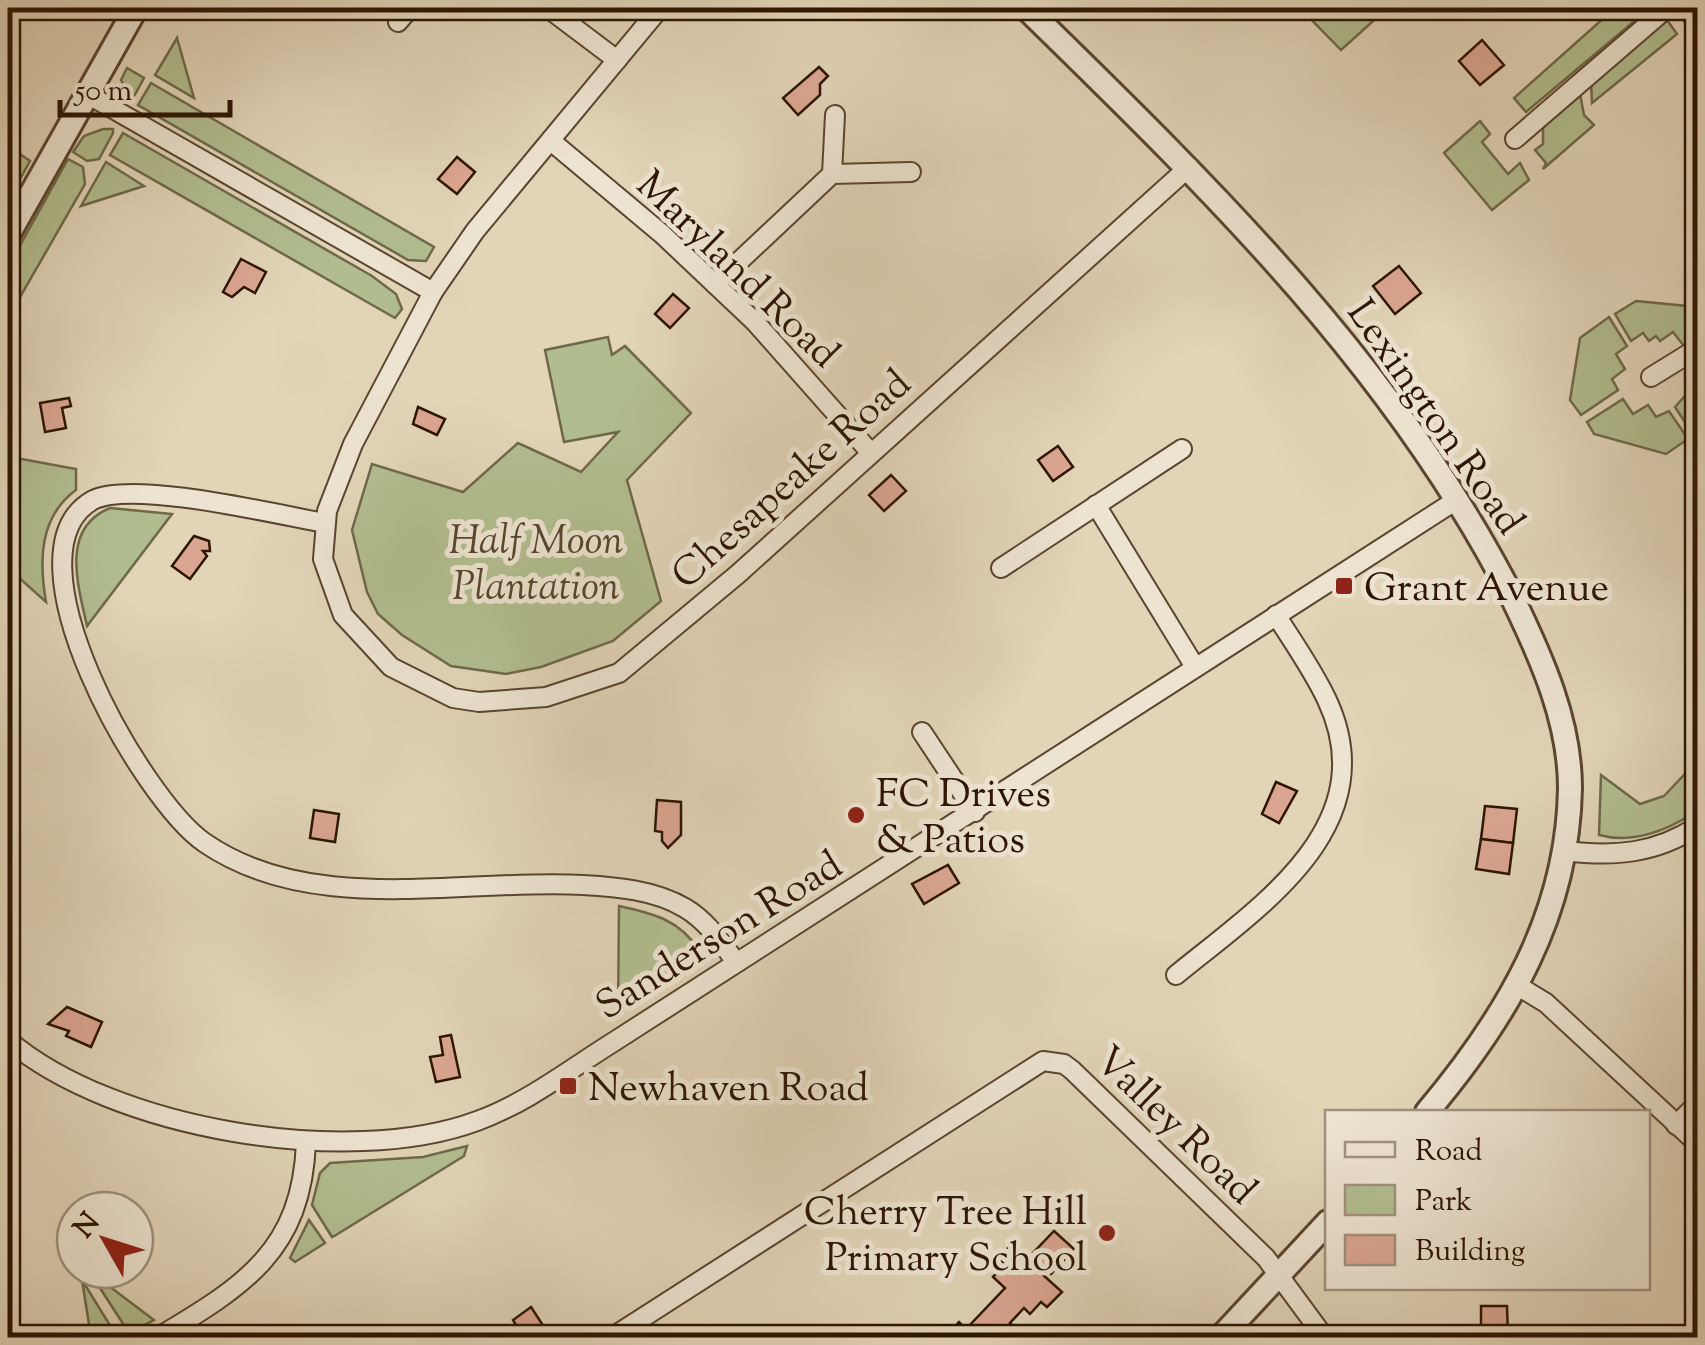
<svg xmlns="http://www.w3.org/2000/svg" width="1705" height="1345" font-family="'Sorts Mill Goudy',serif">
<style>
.green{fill:#b1bd8f;stroke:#6f6949;stroke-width:2.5}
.building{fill:#dba691;stroke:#2d1503;stroke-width:2.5}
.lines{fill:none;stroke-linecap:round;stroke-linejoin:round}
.minor-casing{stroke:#5a4530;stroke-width:22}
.tertiary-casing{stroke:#5a4530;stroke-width:28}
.minor{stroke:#ece3d0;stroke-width:18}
.tertiary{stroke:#ece3d0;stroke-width:22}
.poi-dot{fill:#8f2418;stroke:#ece3d0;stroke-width:4}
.labels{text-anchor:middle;stroke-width:10;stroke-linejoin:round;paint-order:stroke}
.street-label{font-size:40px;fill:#2d1503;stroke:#ece3d0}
.park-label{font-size:40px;font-style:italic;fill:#55472d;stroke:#ece3d0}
.poi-label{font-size:40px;fill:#2d1503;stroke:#ece3d0;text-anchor:start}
</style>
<rect width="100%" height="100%" fill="#e1d4b7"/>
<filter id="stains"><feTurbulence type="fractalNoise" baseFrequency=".002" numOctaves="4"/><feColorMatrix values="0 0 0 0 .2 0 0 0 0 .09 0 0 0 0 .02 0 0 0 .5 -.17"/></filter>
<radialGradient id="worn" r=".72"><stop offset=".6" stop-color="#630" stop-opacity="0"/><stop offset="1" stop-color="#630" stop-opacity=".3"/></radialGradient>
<g class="green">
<polygon points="1300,8 1378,8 1381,14 1341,50"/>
<polygon points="1615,8 1650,8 1526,112 1514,98"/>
<polygon points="1667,20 1677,34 1592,103 1591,82"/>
<polygon points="177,38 194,98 155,75"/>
<polygon points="127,68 144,78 132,100 121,80"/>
<polygon points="151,83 434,247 426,261 408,260 138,105"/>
<polygon points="1580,94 1584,115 1594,125 1543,169 1546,163 1535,150 1543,144 1543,123"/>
<polygon points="1480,121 1490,134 1482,142 1508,174 1520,163 1529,180 1492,210 1444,153"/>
<polygon points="103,129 113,129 113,133 99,159 87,161 73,152 84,136"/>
<polygon points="123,133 372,276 396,294 402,309 395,318 110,155"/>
<polygon points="8,146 30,161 8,201"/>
<polygon points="68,159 83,167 85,184 8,318 8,267"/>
<polygon points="106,162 144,186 81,206"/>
<polygon points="1636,301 1697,307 1697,337 1684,346 1673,332 1660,341 1656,336 1649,341 1643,333 1631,341 1615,314"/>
<polygon points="1609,317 1627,346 1616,354 1625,369 1612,379 1618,390 1581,415 1570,400 1580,338"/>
<polygon points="608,337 612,355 625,346 691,413 627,480 661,601 613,641 541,667 506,674 451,666 402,635 378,614 367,592 352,530 372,464 463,492 518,443 581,472 618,432 564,442 545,350"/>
<polygon points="1697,382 1697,433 1694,436 1675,407"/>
<polygon points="1623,399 1633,414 1648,405 1656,417 1669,411 1688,439 1666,454 1594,434 1587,422"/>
<path d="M16 458 76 469V490C39 517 39 561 46 602L8 568V502Z"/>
<path d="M110 508 172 514 87 626C78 585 60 528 110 508Z"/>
<path d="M1697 761V808L1693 813C1667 831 1631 844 1599 835L1601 775 1640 804 1664 796Z"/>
<path d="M619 906C652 913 681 920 699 951V959L690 968 618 1014Z"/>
<polygon points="467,1146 464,1156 336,1235 332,1237 312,1205 320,1173 330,1163 423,1157"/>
<polygon points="309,1220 325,1243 295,1262 290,1258"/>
<polygon points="89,1271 154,1320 129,1333"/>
<polygon points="82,1280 116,1335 117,1337 91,1337"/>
</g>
<g class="building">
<polygon points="1482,40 1504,65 1480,85 1459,61"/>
<polygon points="819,67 828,76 820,84 820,95 798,115 783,98"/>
<polygon points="457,157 475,172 457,194 438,179"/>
<polygon points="241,259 266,272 255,293 244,287 232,297 223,292"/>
<polygon points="1399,266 1421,293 1395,314 1373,286"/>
<polygon points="673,294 689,308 670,328 655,314"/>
<polygon points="69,398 71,406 62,408 66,428 45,432 40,403"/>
<polygon points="418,407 445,419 437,435 413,424"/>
<polygon points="1058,446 1073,467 1053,481 1038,460"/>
<polygon points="891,475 906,491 884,511 869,495"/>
<polygon points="194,536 209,541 210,551 203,551 207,556 190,579 172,566"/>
<polygon points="1276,782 1297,791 1279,823 1262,814"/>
<polygon points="657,800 681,802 681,835 668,848 662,841 662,832 655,831"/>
<polygon points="1485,806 1517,809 1513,843 1481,839"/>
<polygon points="314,810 339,814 335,842 310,838"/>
<polygon points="1481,839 1513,843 1509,874 1476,869"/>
<polygon points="948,865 959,883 924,904 912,884"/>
<polygon points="67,1007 102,1022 91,1047 66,1036 69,1031 48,1024"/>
<polygon points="451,1035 460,1077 436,1082 430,1057 443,1055 440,1037"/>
<polygon points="1054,1231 1074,1249 1051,1274 1047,1270 1042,1274 1062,1292 1047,1307 1041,1302 1030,1314 1024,1308 1010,1323 1025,1338 945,1338 959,1322 966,1329 1005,1288 993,1277 1005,1264 999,1258 1012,1244 1032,1263 1036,1258 1032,1254"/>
<polygon points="1481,1306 1507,1306 1508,1336 1481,1337"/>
<polygon points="531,1307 546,1330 524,1338 513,1320"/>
</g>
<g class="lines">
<defs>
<g id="minor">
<polyline points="548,8 617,60"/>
<polyline points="660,8 475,231 433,292 353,444 327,511 323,559 343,615 391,667 453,698 479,702 546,697 619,673 738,574 1189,167"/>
<polyline points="1686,8 1698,23"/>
<polyline points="398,22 410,8"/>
<polyline points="87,94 433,292"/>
<polyline points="1515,139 1667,8"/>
<polyline points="551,141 662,234 755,322 871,453"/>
<polyline points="832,174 835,115"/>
<polyline points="715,284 832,174 911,172"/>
<polyline points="1651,377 1698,348"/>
<polyline points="1096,505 1195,667"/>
<path d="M324 523C275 514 133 480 93 500 0 552 141 799 205 843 313 917 462 878 583 885 617 887 655 890 685 908 707 921 721 942 736 962"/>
<polyline points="1001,568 1182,449"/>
<polyline points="922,732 975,812"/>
<path d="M1565 851C1614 857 1655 854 1698 826"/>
<path d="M1176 975C1259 907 1386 826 1327 700 1313 670 1293 642 1276 615"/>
<polyline points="1518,986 1546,1003 1698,1144"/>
<path d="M8 1040C112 1129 348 1169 477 1121 527 1103 570 1069 615 1041L1458 499"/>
<polyline points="1676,1125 1698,1103"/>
<path d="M157 1338C244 1286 302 1251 306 1142"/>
<polyline points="611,1338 1043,1061 1064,1064 1072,1070 1266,1258 1325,1338"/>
</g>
<g id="tertiary">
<path d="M1026 8C1209 187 1397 369 1514 601 1542 659 1570 722 1570 788 1568 915 1507 1017 1427 1112"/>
<polyline points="8,235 136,8"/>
<polyline points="1220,1338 1328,1222"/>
</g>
</defs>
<use href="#minor" class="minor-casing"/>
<use href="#tertiary" class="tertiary-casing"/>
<use href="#minor" class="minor"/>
<use href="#tertiary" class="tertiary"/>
</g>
<g class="poi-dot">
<rect x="1334" y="576" width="20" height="20" rx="5"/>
<circle cx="856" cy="815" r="10"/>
<rect x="558" y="1076" width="20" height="20" rx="5"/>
<circle cx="1107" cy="1233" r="10"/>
</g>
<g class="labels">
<g class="street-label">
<text transform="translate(739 268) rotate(44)" y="14">Maryland Road</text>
<text transform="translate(1437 416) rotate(55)" y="14">Lexington Road</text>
<text transform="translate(790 478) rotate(-42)" y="14">Chesapeake Road</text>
<text transform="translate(718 934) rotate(-32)" y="14">Sanderson Road</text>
<text transform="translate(1177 1124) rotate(44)" y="14">Valley Road</text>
</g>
<g class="park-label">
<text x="536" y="553">Half Moon<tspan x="536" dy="46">Plantation</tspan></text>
</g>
<g class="poi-label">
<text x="1364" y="600">Grant Avenue</text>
<text x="876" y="806">FC Drives<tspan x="876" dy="46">&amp; Patios</tspan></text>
<text x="588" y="1100">Newhaven Road</text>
<text x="1087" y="1224" text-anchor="end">Cherry Tree Hill<tspan x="1087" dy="46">Primary School</tspan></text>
</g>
</g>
<rect width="1705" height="1345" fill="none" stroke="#e1d4b7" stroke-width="40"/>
<rect x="10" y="10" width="1685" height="1325" fill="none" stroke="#2d1503" stroke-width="5"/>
<rect x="20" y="20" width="1665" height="1305" fill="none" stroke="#2d1503" stroke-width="2.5"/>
<rect x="1325" y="1110" width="325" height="180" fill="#ece3d0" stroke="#a0917e" stroke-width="2.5"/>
<rect x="1345" y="1142" width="50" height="15" fill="#ece3d0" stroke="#a0917e" stroke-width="2.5"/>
<text x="1415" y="1160" font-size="30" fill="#2d1503">Road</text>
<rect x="1345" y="1185" width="50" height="30" fill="#b1bd8f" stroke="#a0917e" stroke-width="2.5"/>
<text x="1415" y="1210" font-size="30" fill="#2d1503">Park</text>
<rect x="1345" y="1235" width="50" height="30" fill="#dba691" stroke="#a0917e" stroke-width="2.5"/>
<text x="1415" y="1260" font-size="30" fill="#2d1503">Building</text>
<g transform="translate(105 1240) rotate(309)"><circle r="48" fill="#ece3d0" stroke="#a0917e" stroke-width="2.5"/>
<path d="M0-8L18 38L0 25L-18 38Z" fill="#8f2418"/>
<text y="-15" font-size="28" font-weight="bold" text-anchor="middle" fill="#2d1503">N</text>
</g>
<path d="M60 100v15h170v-15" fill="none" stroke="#2d1503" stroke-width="5"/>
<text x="75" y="100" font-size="30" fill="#2d1503" stroke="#ece3d0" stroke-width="8" paint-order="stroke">50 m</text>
<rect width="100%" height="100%" filter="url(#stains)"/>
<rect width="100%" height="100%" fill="url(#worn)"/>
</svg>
